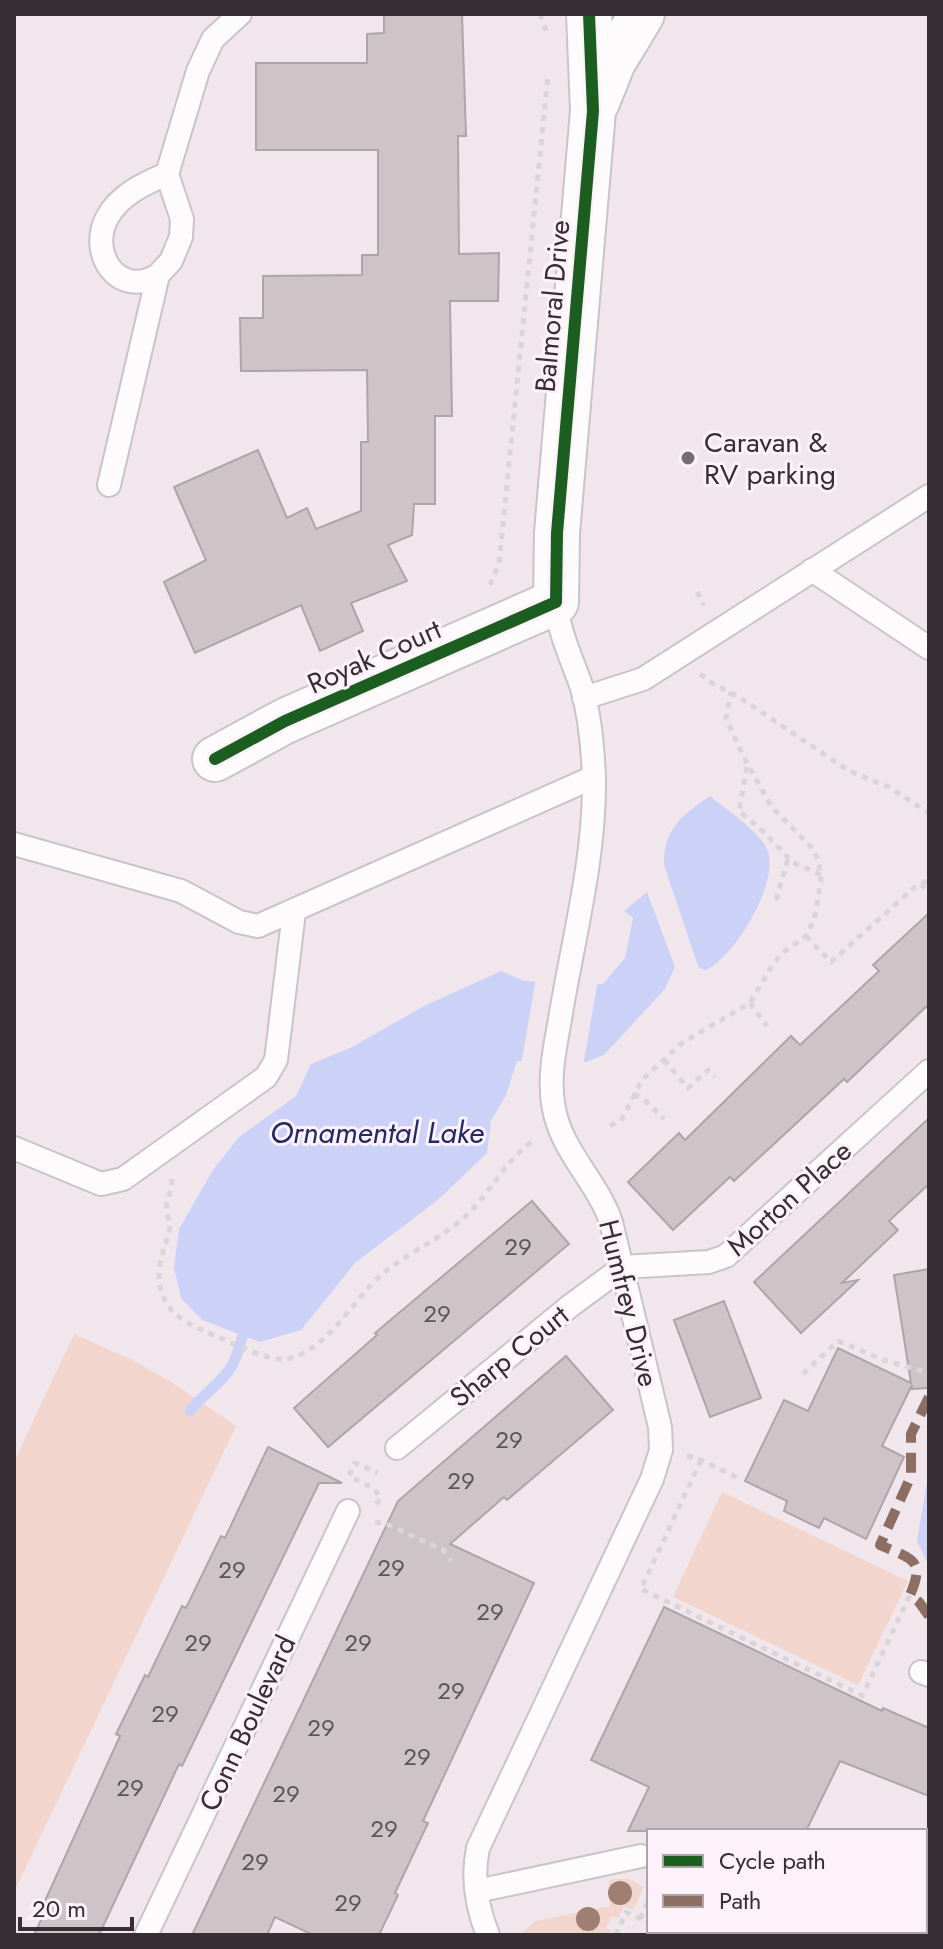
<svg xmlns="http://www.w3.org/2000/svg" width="943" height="1949" font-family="Jost,sans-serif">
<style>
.green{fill:#f2d5cc}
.water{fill:#ccd2f7}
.pier{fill:#f1e6ec}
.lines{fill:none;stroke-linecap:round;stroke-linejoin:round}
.stream{stroke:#ccd2f7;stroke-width:11}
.building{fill:#cec4c8;stroke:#aea5a8;stroke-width:2}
.lane-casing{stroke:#cac3c8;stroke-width:26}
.street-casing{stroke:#cac3c8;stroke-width:48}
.path{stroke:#d8d6d8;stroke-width:5;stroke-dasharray:6 6;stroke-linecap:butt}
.lane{stroke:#fdfbfc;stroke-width:22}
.street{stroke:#fdfbfc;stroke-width:44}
.quiet{stroke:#8d6e63;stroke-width:10;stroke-dasharray:20 10;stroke-linecap:butt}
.cycleway-casing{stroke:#fdf2f9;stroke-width:17}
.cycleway{stroke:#1b5e20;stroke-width:12}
.tree{fill:#9e7f71}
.poi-dot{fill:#776e74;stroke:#fdf2f9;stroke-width:3}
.labels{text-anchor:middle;stroke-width:6;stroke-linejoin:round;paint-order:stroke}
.number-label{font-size:24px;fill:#5b5458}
.street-label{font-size:28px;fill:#352e33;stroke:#fdf2f9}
.poi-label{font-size:28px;fill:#352e33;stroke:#fdf2f9;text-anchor:start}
.water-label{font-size:30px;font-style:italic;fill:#222964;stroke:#fdf2f9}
</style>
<rect width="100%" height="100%" fill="#f1e6ec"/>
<g class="green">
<polygon points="74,1334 134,1361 171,1382 236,1426 14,1892 14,1462"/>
<polygon points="722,1492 908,1581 858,1685 673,1597"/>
<polygon points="611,1879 629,1879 644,1887 633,1910 624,1906 618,1918 612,1916 606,1928 612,1931 610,1935 519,1935 536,1921 610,1906 609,1881"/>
</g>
<g class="water">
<path d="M710 796C726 809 754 828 765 845 785 875 735 957 706 970L699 968 696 960 664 865C663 829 683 814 710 796Z"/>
<polygon points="647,892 675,967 665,989 604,1055 586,1062 517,1061 506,1095 491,1121 487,1153 439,1199 355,1263 301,1330 260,1342 202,1320 181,1298 174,1267 179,1229 213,1170 239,1137 296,1096 311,1064 350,1048 426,1005 501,971 524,981 603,984 625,958 633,918 624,911"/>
<polygon points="929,1470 929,1567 917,1541"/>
</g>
<polygon class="pier" points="536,978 598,980 583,1066 521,1065"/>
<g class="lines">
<path class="stream" d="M190 1411C202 1395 222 1383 231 1367 239 1355 242 1336 246 1322"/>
</g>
<g class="building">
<polygon points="384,14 462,14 466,136 458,136 459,254 499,253 498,301 450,301 452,416 435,416 435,504 414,504 412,535 388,545 407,581 351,603 363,631 320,651 301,605 195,653 164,582 206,560 174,487 258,450 287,518 307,508 316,529 361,511 361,442 368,442 367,370 241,371 240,318 263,318 263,276 362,275 362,255 378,255 378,150 256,150 256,63 367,63 367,34 384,33"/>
<polygon points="929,913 929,1004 847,1082 844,1079 734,1181 730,1177 673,1230 628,1182 679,1133 685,1140 791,1036 800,1045 879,971 873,965"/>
<polygon points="929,1118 929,1184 889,1221 898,1230 842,1283 858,1280 801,1333 754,1282"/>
<polygon points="532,1201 569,1244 328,1447 294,1408 377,1335 375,1333"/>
<polygon points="929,1269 929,1388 912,1389 912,1385 882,1446 904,1457 866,1539 824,1518 819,1528 784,1511 787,1501 745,1481 784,1400 808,1411 838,1348 911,1383 894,1275"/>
<polygon points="724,1301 761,1398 710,1417 674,1320"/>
<polygon points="566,1356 613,1410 507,1500 504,1497 450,1544 534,1583 423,1821 428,1823 395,1893 398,1895 379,1935 313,1935 275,1917 267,1935 192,1935 398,1501"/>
<polygon points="268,1447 342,1483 319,1483 182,1766 179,1764 99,1935 34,1935 48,1905 44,1903 120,1736 116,1734 145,1675 148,1677 182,1606 186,1608 221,1536 225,1538"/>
<polygon points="664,1607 882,1711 883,1708 929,1728 929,1796 840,1761 806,1831 628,1831 649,1787 591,1760"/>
</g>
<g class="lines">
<defs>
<g id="lane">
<path d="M158 275C119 299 88 254 107 218 119 195 145 183 167 174"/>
<polyline points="109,485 158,275 171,261 181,237 182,219 167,174 198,71 213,39 240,14"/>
<polyline points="812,570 929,648"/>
<polyline points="584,698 643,679 929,496"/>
<polyline points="14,844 181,891 239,922 258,926 594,777"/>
<polyline points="14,1148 101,1184 123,1179 266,1077 276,1060 294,912"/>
<polyline points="397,1448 570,1306 623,1267 709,1262 726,1256 929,1071"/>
<polyline points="921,1672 929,1675"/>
<polyline points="477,1891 641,1856"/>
<polyline points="925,1907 929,1899"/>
<polyline points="715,1931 717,1935"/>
<polyline points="146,1935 348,1511"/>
<path d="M488 1935C477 1908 472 1877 478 1848L652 1479 661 1450 660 1427 611 1222C597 1181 562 1152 554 1109 547 1075 557 1040 562 1007 575 932 595 855 594 779 593 749 590 717 582 688 572 659 559 634 556 602"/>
<polyline points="912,1935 914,1931"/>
</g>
<g id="street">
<polyline points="597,102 613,62 642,14"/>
<polyline points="215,759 285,721 556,602 557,533 593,111 589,14"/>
</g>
</defs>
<use href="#lane" class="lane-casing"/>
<use href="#street" class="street-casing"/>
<g class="path">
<polyline points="540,14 547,34"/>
<polyline points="490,585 499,564 548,75"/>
<polyline points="697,592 704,605"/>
<polyline points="700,674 712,683 742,699 849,771 889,787 929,813"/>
<polyline points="747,767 739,811 764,832 792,862 821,875"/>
<polyline points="921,884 929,893"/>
<polyline points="776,900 788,859"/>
<polyline points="806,936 831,962 915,887 929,880"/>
<polyline points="750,1003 767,1026"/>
<polyline points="664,1060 688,1088 708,1070 715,1077"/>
<polyline points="634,1094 647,1102 664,1119"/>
<polyline points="610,1126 622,1119 642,1080 682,1043 750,1003 773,964 784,952 806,936 814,920 821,882 819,861 811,847 771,806 742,754 726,718 731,692"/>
<path d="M172 1179C172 1188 169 1194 167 1203 165 1212 172 1223 169 1232 164 1251 156 1266 160 1286 165 1315 191 1326 216 1336 233 1343 266 1361 285 1359 325 1354 353 1300 380 1276 407 1252 443 1239 469 1213 494 1188 503 1163 533 1141"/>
<polyline points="803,1374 838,1341 884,1360 929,1373"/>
<polyline points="687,1456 697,1458 740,1479"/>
<polyline points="701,1460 641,1589 867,1698"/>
<polyline points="376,1504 381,1498 373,1488 349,1476 355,1463 378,1473"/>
<polyline points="375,1522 386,1524 443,1550 451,1561"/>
<polyline points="866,1688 910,1595"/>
<polyline points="640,1919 649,1900"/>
<polyline points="616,1935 626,1912 649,1923"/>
<polyline points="649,1935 651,1931"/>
</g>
<use href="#lane" class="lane"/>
<use href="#street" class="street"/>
<path class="quiet" d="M929 1397 911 1434V1476L880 1545C911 1559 926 1558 910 1595L919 1602 929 1616"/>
<defs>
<polyline id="cycleway" points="215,759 285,721 556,602 557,533 593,111 589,14"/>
</defs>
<use href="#cycleway" class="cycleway-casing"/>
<use href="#cycleway" class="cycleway"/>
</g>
<g class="tree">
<circle cx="620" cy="1893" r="12"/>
<circle cx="588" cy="1919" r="12"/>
</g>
<circle class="poi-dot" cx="688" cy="458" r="8"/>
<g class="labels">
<g class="number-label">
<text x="518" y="1255">29</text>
<text x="437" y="1322">29</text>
<text x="509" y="1448">29</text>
<text x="461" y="1489">29</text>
<text x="391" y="1576">29</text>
<text x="232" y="1578">29</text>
<text x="490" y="1620">29</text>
<text x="198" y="1651">29</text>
<text x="358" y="1651">29</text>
<text x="451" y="1699">29</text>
<text x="165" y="1722">29</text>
<text x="321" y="1736">29</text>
<text x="417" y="1765">29</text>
<text x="130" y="1796">29</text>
<text x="286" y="1802">29</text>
<text x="384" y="1837">29</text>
<text x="255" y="1870">29</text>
<text x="348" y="1911">29</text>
</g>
<g class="street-label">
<text transform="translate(552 306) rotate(-85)" y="10">Balmoral Drive</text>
<text transform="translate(374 656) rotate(-24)" y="10">Royak Court</text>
<text transform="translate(789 1198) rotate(-42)" y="10">Morton Place</text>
<text transform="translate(629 1303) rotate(76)" y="10">Humfrey Drive</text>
<text transform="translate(509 1356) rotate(-39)" y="10">Sharp Court</text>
<text transform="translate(247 1723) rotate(-65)" y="10">Conn Boulevard</text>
</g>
<g class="poi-label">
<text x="704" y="452">Caravan &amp;<tspan x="704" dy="32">RV parking</tspan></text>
</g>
<g class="water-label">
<text x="377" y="1143">Ornamental Lake</text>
</g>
</g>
<rect width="943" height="1949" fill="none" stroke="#352e33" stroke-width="32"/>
<rect x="647" y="1829" width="280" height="104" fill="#fdf2f9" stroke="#ada4aa" stroke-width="2"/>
<rect x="663" y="1855" width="40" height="12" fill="#1b5e20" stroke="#ada4aa" stroke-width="2"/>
<text x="719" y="1869" font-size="24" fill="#352e33">Cycle path</text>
<rect x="663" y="1895" width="40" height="12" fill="#8d6e63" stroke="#ada4aa" stroke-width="2"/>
<text x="719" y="1909" font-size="24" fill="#352e33">Path</text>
<path d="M20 1917v12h112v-12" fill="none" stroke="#352e33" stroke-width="4"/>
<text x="32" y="1917" font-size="24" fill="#352e33" stroke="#fdf2f9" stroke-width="6" paint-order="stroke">20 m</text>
</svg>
